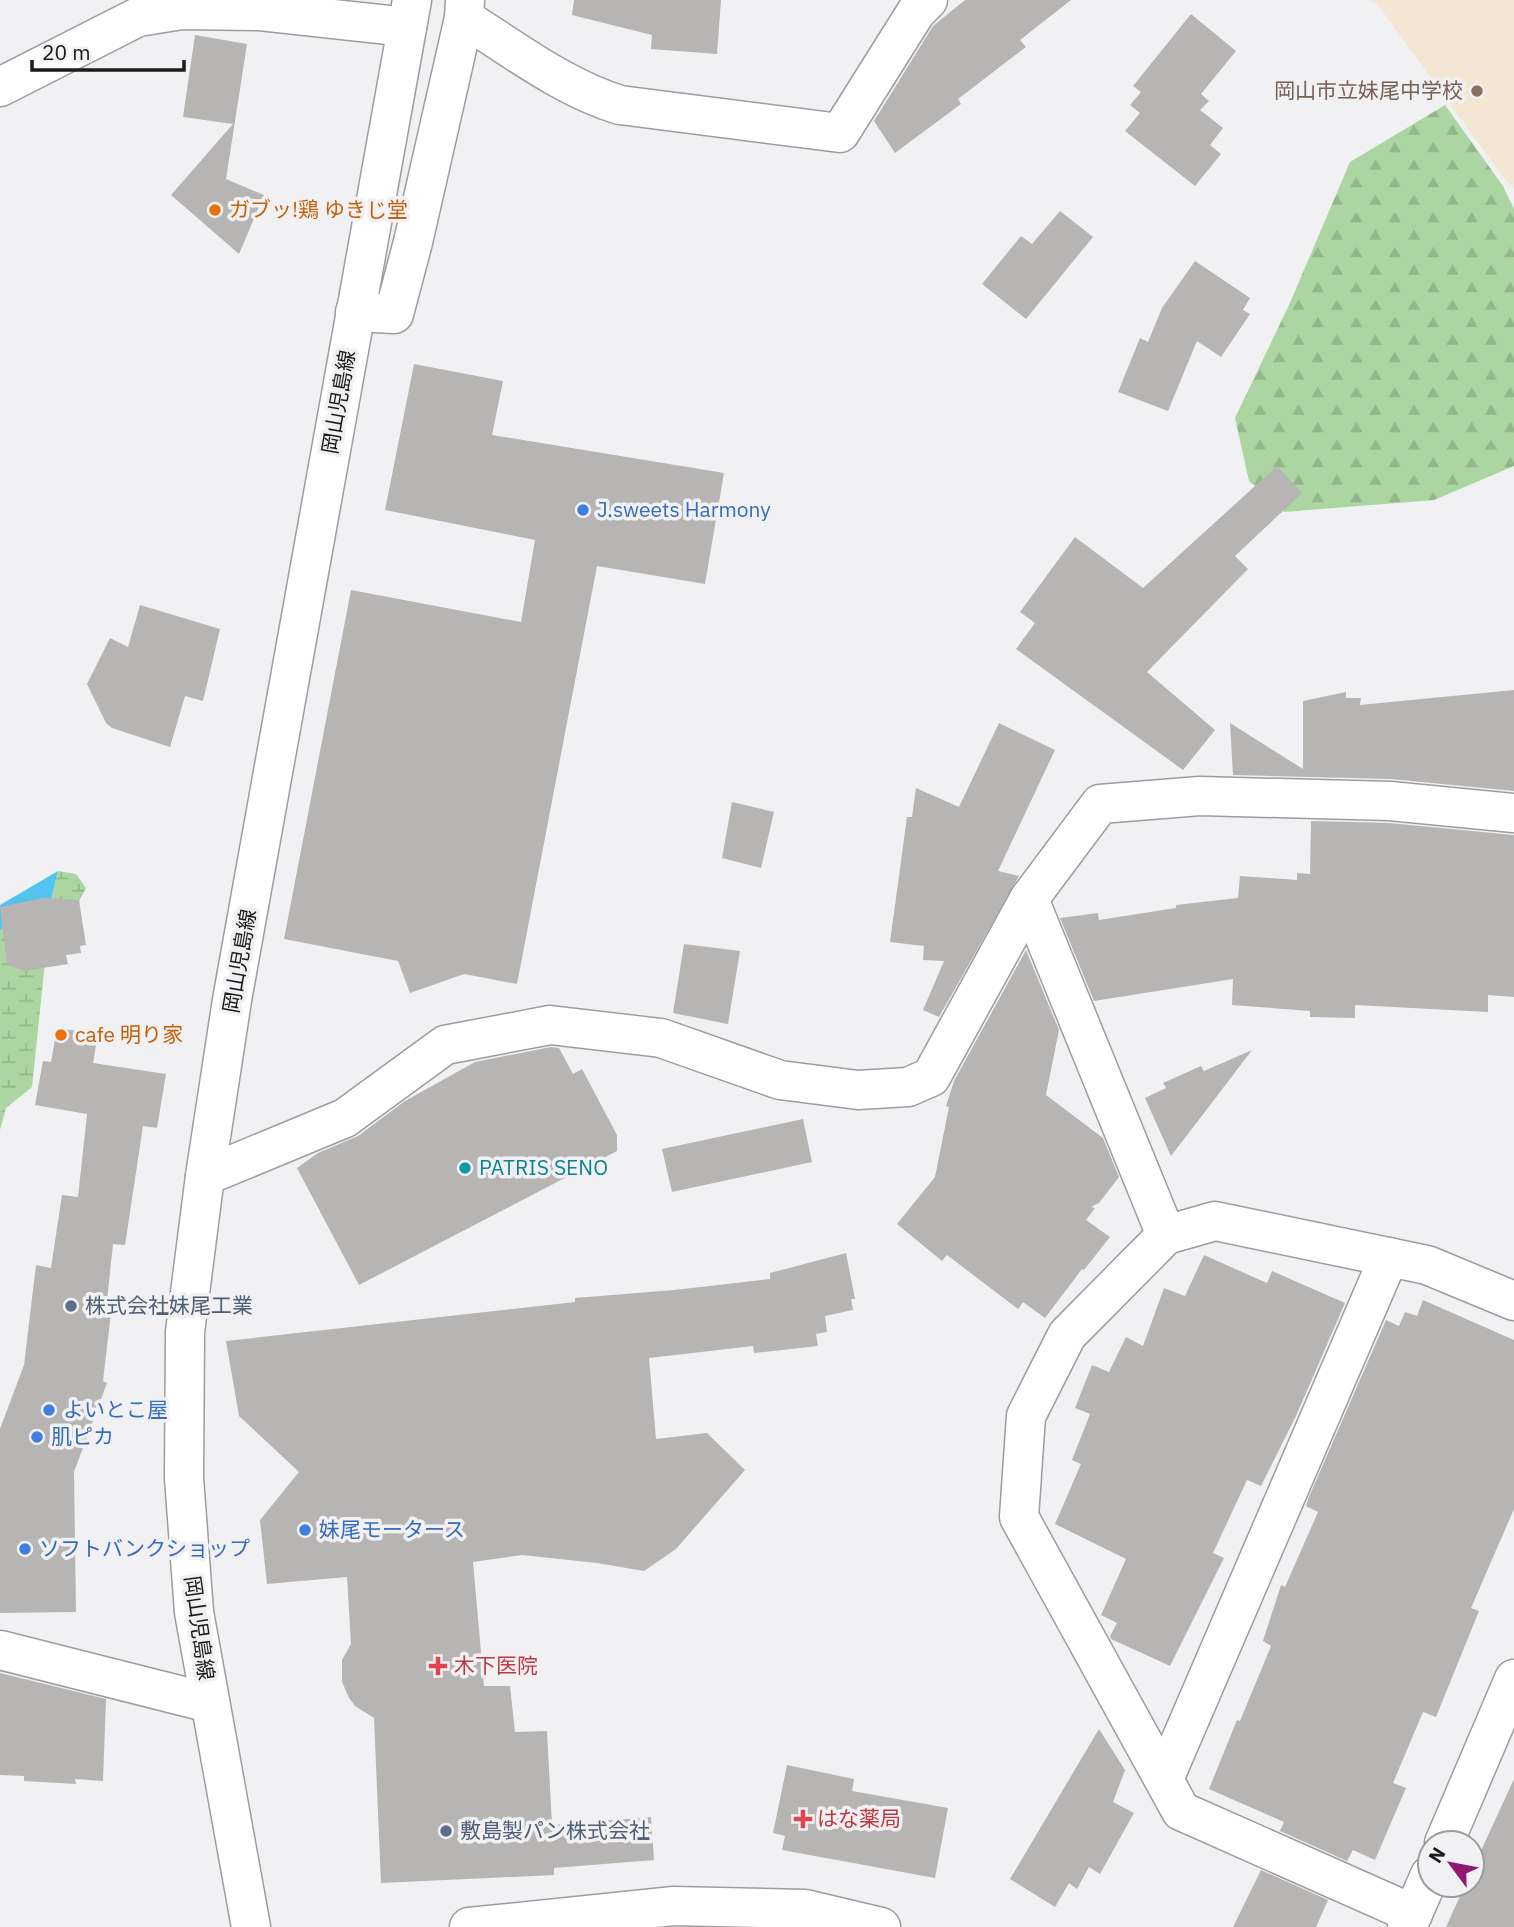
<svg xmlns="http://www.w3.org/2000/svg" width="1514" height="1927" font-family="'IBM Plex Sans','Noto Sans JP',sans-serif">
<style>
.education{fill:#f3e6d2}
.forest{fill:url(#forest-firs)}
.wetland{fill:url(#wetland-marsh)}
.water{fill:#54c4ee}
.building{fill:#b7b5b4}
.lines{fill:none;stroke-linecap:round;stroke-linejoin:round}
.minor-casing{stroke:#9d9d9f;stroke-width:41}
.primary-casing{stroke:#9d9d9f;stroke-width:41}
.minor{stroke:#fff;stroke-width:38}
.primary{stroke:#fff;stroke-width:38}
.education-dot{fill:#8d6e63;stroke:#f1f1f3;stroke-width:2.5}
.food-dot{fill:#e8710a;stroke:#f1f1f3;stroke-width:2.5}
.shop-dot{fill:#3f7fe0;stroke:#f1f1f3;stroke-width:2.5}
.culture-dot{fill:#0f9aa8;stroke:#f1f1f3;stroke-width:2.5}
.service-dot{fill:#5c6f8a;stroke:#f1f1f3;stroke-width:2.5}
.health-dot{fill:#e0444e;stroke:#f1f1f3;stroke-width:2.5}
.labels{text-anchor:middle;stroke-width:7;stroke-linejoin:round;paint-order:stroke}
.education-label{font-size:21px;fill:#785e54;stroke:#f1f1f3;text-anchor:end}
.food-label{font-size:21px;fill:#c56008;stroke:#f1f1f3;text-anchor:start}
.street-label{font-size:21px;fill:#1a1b1b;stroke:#f1f1f3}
.shop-label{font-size:21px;fill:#366cbe;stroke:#f1f1f3;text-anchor:start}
.culture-label{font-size:21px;fill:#0d838f;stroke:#f1f1f3;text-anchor:start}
.service-label{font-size:21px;fill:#4e5e75;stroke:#f1f1f3;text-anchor:start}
.health-label{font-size:21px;fill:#be3a42;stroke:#f1f1f3;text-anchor:start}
</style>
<defs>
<pattern id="forest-firs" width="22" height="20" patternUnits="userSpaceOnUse" patternTransform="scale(1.75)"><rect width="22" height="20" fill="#abd6a1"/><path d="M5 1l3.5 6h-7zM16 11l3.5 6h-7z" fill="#93b78a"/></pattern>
<pattern id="wetland-marsh" width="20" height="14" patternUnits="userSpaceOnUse" patternTransform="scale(1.75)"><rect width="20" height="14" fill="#abd6a1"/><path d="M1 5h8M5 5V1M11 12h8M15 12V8" fill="none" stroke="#93b78a"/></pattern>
</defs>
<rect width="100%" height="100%" fill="#f1f1f3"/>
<polygon class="education" points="1370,0 1514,0 1514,188 1503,177 1378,5"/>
<polygon class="forest" points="1445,105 1503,186 1514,209 1514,466 1434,500 1284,512 1249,481 1235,418 1289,305 1350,162"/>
<polygon class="wetland" points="58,871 76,874 86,888 79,901 48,934 32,1087 6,1108 0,1130 0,930 51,900"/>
<polygon class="water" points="58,871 51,900 0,930 0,905"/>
<g class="building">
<polygon points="574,0 721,0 717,54 651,49 652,35 572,15"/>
<polygon points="965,0 1071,0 1020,40 1026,47 958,99 961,104 895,153 874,121 933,26"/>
<polygon points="1191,14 1236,51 1201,94 1209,101 1200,110 1223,128 1210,145 1221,154 1195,186 1125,131 1140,113 1130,105 1141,92 1133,86"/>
<polygon points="195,35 247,44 226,179 264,195 239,254 171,195 233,124 183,117"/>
<polygon points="1060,211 1093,237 1026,319 982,284 1021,236 1032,244"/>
<polygon points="1195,261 1250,298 1243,310 1250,314 1221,357 1197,341 1168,411 1118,392 1140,338 1148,342 1162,308"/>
<polygon points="414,364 503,381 492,435 724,473 705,584 597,566 517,984 464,974 410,993 398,961 284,939 351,590 521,622 535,540 385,510"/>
<polygon points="1277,466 1302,493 1235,556 1248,569 1147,672 1215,730 1183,770 1016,649 1035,623 1020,612 1075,537 1143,588"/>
<polygon points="140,605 220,629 203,701 185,696 170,747 112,728 106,723 87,684 110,638 128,647"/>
<polygon points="1514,690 1514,791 1391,779 1233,775 1230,723 1303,769 1303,701 1346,692 1346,698 1361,698 1360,705"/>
<polygon points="999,723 1055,750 998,871 1019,876 939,1017 923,1010 944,961 923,960 924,946 890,942 907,817 912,817 916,788 959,807"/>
<polygon points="732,802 774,812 761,868 722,858"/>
<polygon points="1311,821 1389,823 1514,835 1514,997 1488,995 1488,1012 1355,1005 1355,1018 1310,1017 1310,1011 1232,1005 1233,979 1094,1001 1060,918 1098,913 1099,920 1176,908 1176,905 1238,898 1240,876 1297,880 1297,873 1310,874"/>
<polygon points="43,898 79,900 86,945 80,946 81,953 66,955 68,964 24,971 7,965 0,907"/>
<polygon points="684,944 740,951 728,1024 673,1013"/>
<polygon points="1026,950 1059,1030 1046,1095 1103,1138 1119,1177 1099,1203 1091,1207 1095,1208 1086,1220 1110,1237 1084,1270 1082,1269 1045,1318 1023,1302 1018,1309 947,1255 942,1261 897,1224 935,1177 949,1107 946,1106 954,1081"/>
<polygon points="57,1028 98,1034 93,1063 166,1074 157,1128 143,1126 125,1245 113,1244 106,1310 111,1313 103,1381 107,1383 74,1472 76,1612 0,1613 0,1429 24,1365 36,1265 51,1268 62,1195 78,1197 87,1114 35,1105 43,1061 51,1062"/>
<polygon points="551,1047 559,1048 573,1074 582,1069 617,1135 617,1151 359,1285 297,1168 318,1153 358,1136 405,1101 475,1062"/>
<polygon points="1252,1050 1214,1100 1171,1156 1145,1098 1166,1088 1163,1083 1201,1066 1204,1071"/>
<polygon points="803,1119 812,1162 672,1192 662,1149"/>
<polygon points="846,1253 855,1299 851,1299 853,1310 825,1316 827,1332 816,1334 818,1346 754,1353 753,1346 649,1358 656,1439 707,1433 745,1470 676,1549 644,1571 597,1563 522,1555 473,1562 484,1686 510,1686 515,1732 547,1731 552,1825 651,1817 654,1860 554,1868 554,1875 381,1883 374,1718 355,1706 349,1698 342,1682 342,1660 351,1644 347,1577 267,1584 260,1520 299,1472 239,1416 226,1341 575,1302 575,1298 674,1290 770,1279 770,1273"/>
<polygon points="1204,1255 1267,1283 1272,1271 1345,1303 1296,1416 1261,1486 1247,1480 1213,1553 1224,1558 1170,1666 1111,1639 1110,1636 1117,1623 1101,1615 1126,1559 1055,1524 1081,1464 1072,1460 1090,1414 1075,1408 1092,1365 1109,1372 1126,1337 1143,1346 1164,1288 1185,1296"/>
<polygon points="1423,1300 1514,1340 1514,1509 1471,1608 1479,1611 1436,1717 1423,1712 1393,1783 1406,1788 1375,1860 1353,1850 1347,1861 1280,1831 1284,1822 1209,1789 1237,1720 1240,1721 1271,1646 1263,1641 1281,1585 1285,1587 1318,1512 1306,1506 1308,1499 1386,1320 1399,1326 1405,1312 1417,1316"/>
<polygon points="0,1673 106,1699 103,1781 75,1779 76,1784 24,1781 24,1776 0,1775"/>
<polygon points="1099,1729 1125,1770 1113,1802 1134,1813 1100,1874 1089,1867 1077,1889 1069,1883 1055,1907 1010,1879"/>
<polygon points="787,1765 854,1779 852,1791 948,1808 935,1878 782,1850 785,1836 773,1833"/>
<polygon points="1514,1779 1514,1927 1446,1927 1465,1885 1472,1885 1472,1870"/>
<polygon points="1261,1870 1328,1900 1316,1927 1233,1927"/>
</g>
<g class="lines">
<defs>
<g id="minor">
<path d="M465 0 464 18C513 49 564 88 620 105L840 133 916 12 928 0"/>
<polyline points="0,87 138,17 182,10 260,11 407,27"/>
<polyline points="355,312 394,314 413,242 464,18"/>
<polyline points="1029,899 1166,1235"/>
<polyline points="205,1176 345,1118 445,1045 550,1025 661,1038 780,1080 858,1090 908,1087 931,1077 1029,899 1100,804 1200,796 1390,801 1514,813"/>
<polyline points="0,1650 210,1703"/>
<polyline points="1164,1779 1389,1257"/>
<polyline points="1444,1843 1514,1679"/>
<polyline points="1413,1914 1181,1811 1019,1517 1026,1416 1067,1335 1166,1235 1215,1221 1427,1265 1514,1301"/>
<polyline points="469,1927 674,1906 805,1909 881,1927"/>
<polyline points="1407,1927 1430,1875"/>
</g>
<polyline id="primary" points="251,1927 194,1612 184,1478 185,1332 205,1176 232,1000 412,0"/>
</defs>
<use href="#minor" class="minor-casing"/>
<use href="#primary" class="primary-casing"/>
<use href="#minor" class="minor"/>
<use href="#primary" class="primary"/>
</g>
<circle class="education-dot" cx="1477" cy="91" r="7"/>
<g class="food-dot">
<circle cx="215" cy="210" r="7"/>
<circle cx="61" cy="1035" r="7"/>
</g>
<g class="shop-dot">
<circle cx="583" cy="510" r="7"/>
<circle cx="49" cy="1410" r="7"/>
<circle cx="37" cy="1437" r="7"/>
<circle cx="305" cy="1530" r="7"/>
<circle cx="25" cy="1549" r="7"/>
</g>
<circle class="culture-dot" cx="465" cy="1168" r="7"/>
<g class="service-dot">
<circle cx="71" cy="1306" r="7"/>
<circle cx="446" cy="1831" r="7"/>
</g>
<g class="health-dot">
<path d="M434.5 1655.5h7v7h7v7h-7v7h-7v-7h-7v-7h7z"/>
<path d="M799.5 1808.5h7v7h7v7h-7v7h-7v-7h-7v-7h7z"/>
</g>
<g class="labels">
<g class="education-label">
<text x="1463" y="98">岡山市立妹尾中学校</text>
</g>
<g class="food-label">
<text x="229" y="217">ガブッ!鶏 ゆきじ堂</text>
<text x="75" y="1042">cafe 明り家</text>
</g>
<g class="street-label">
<text transform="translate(339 402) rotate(-80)" y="7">岡山児島線</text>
<text transform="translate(240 961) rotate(-80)" y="7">岡山児島線</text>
<text transform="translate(199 1628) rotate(82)" y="7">岡山児島線</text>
</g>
<g class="shop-label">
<text x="597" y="517">J.sweets Harmony</text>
<text x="63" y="1417">よいとこ屋</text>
<text x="51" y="1444">肌ピカ</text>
<text x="319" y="1537">妹尾モータース</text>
<text x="39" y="1556">ソフトバンクショップ</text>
</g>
<g class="culture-label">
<text x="479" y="1175">PATRIS SENO</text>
</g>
<g class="service-label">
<text x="85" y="1313">株式会社妹尾工業</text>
<text x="460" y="1838">敷島製パン株式会社</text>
</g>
<g class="health-label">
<text x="454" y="1673">木下医院</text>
<text x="817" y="1826">はな薬局</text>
</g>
</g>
<g transform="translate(1451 1864) rotate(302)"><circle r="33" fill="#f1f1f3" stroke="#9b9b9d" stroke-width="2"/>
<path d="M0-5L12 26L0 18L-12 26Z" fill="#921773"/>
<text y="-10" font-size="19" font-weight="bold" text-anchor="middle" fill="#1a1b1b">N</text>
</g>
<path d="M32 60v10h152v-10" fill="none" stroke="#1a1b1b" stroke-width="3.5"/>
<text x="42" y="60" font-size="21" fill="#1a1b1b" stroke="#f1f1f3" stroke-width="5" paint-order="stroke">20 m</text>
</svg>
